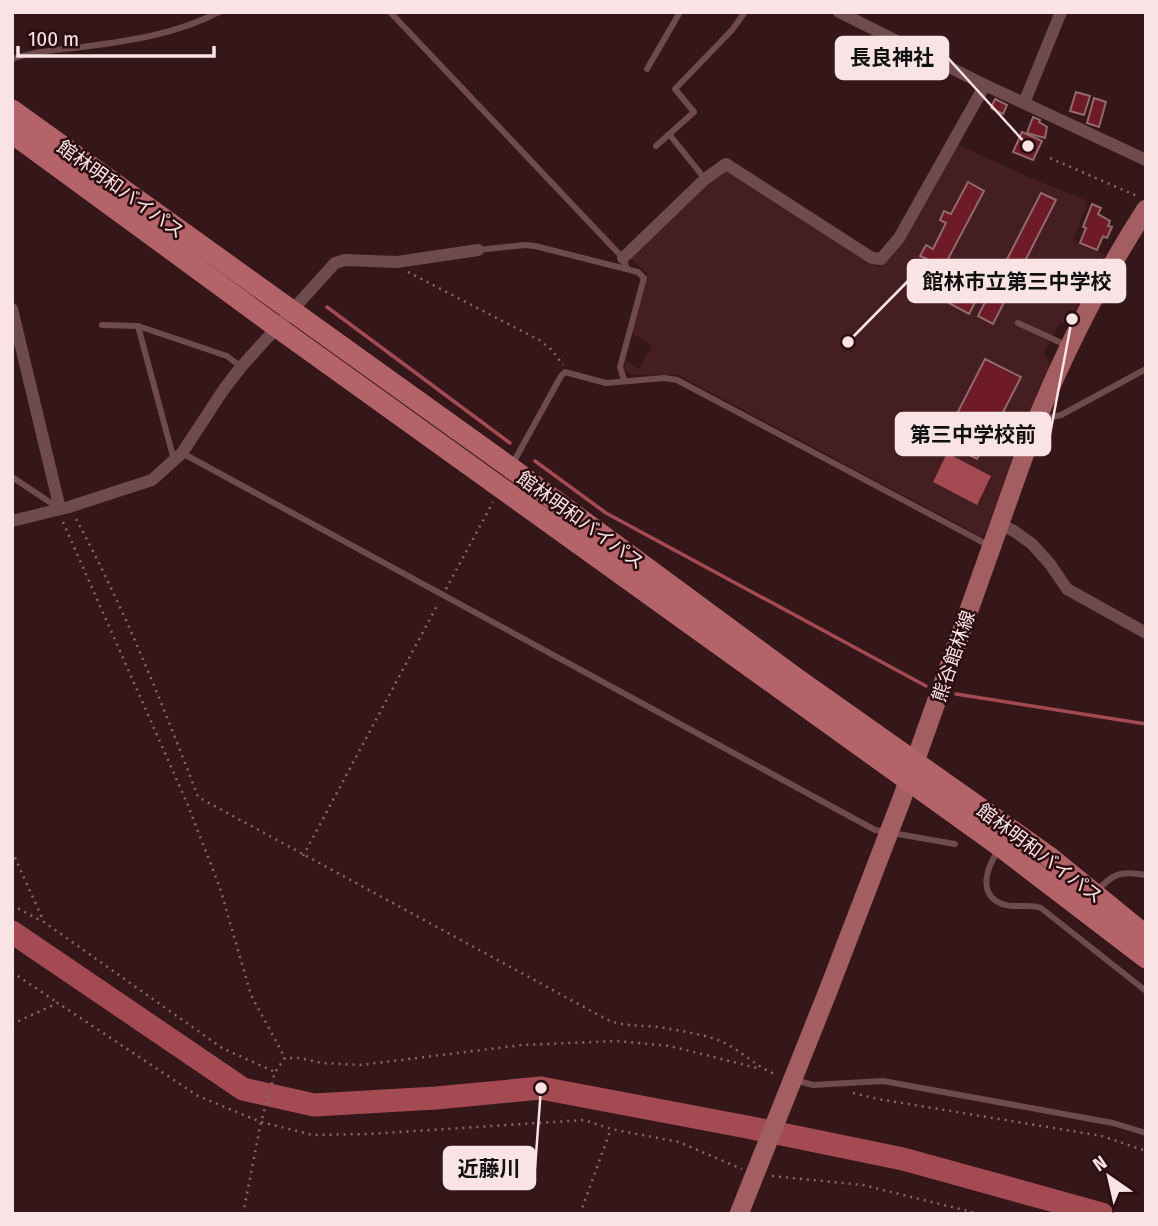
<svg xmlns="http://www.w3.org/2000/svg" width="1158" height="1226" font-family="'Fira Sans Condensed','Noto Sans JP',sans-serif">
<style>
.built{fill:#441e21}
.water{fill:#a34a52}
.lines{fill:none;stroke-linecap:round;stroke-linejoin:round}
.stream{stroke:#a34a52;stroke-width:3.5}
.river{stroke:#a34a52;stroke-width:23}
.building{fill:#6e1a27;stroke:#916b6c;stroke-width:2}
.path{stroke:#84696a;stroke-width:2.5;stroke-dasharray:2 5;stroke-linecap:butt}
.service{stroke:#6f4b4d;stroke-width:6}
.minor{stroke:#6f4b4d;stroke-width:12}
.primary{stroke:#a35e62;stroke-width:19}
.trunk{stroke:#b46469;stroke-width:21}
.labels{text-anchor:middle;stroke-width:5;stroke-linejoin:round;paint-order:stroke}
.street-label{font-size:19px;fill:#fae3e4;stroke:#2b0d10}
.leader{fill:none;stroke:#fae3e4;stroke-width:2.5}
.callout-dot{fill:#fae3e4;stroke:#2b0d10;stroke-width:2.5}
.callout{fill:#fae3e4;stroke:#fae3e4;stroke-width:2.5}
.callout-label{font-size:21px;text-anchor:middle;font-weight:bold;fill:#111}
</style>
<rect width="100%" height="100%" fill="#351719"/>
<polygon class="built" points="957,144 1026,176 1088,201 1073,241 1105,254 1069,321 1059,324 1044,353 1050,364 985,534 980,536 678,375 634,375 624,370 626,360 639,369 652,346 632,333 647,273 631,259 631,254 719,171 730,169 879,267 903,242"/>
<polygon class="water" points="947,453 991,476 977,505 933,482"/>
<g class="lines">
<g class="stream">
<polyline points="327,307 510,443"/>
<polyline points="535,461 606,513 926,686"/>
<polyline points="956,694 1146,724"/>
</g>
<polyline class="river" points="12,932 243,1089 314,1105 436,1098 541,1088 747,1127 903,1159 1102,1214"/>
</g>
<g class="building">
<polygon points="1076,92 1090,96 1084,115 1070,111"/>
<polygon points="1094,98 1106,102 1099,127 1087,123"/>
<polygon points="995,99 1007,105 1003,114 991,108"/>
<polygon points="1033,117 1040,120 1039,122 1047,127 1045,138 1027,133"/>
<polygon points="1022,132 1042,141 1033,160 1013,152"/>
<polygon points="968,182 984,191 930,293 913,284 927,259 920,256 926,245 933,249 946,223 940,220 944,211 951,214"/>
<polygon points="1041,193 1056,200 993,324 978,316"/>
<polygon points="1092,204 1101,208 1098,214 1110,221 1108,226 1112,227 1107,238 1103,236 1097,250 1080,243 1086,228 1083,227"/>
<polygon points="968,277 979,283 975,291 980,293 969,314 949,303 960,282 964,284"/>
<polygon points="985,359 1021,377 999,420 1007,424 994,449 985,444 977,459 943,441"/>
</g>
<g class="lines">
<g class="path">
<polyline points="1050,158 1137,196"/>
<polyline points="408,272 539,340 552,350 563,365"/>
<path d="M76 519C123 605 163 705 198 797L606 1019C623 1027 640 1025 659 1027 676 1030 695 1033 712 1038 737 1045 753 1066 777 1075"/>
<polyline points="63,522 187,803 220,888 251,995 285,1058"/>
<polyline points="446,589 493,502"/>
<polyline points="12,851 44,922 222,1048 275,1072"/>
<polyline points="303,856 438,604"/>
<polyline points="12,905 43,922"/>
<polyline points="12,972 58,1003"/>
<polyline points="12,1024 58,1003 198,1096 261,1122 313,1135 369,1134 584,1120 611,1129 679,1142 742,1169"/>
<polyline points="853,1093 878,1099 1102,1136 1146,1151"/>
<polyline points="772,1176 863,1185 980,1214"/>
<polyline points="243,1214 261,1122 275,1072 285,1058 299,1058 322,1063 360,1065 522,1045 617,1041 670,1046 761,1069"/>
<polyline points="580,1214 611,1129"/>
</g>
<g class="service">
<polyline points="390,12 623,258 627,269"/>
<path d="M12 59C34 51 59 50 82 47 129 41 177 34 219 12"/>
<polyline points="647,69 680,12"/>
<polyline points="669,134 705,179"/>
<polyline points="656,146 694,112 675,89 732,30 745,12"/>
<polyline points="478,250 525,245 535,246 638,272 644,278 620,367 624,380"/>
<polyline points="1018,323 1066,345"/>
<polyline points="102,325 138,326 227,356 241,367"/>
<polyline points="138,326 174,460"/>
<polyline points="1042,419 1061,415 1146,369"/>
<polyline points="182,453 875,830 955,844"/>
<polyline points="513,463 561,376 565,372 606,383 664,378 677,380 990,546"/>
<polyline points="12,477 57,507"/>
<path d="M998 851C987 867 977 894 1002 904 1015 909 1029 903 1041 908L1146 991"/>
<path d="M1095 892C1114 874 1119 870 1146 875"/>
<polyline points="795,1080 813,1085 883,1081 1113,1123 1146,1133"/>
</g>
<g class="minor">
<polyline points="839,12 985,85 1146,160"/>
<polyline points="1024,103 1061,12"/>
<polyline points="623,258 705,179 726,164 872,258 881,259 899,238 985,85"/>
<polyline points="12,309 60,509"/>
<polyline points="12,521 69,507 152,480 182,453 224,389 241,367 335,263 345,260 397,262 478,250"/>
<polyline points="999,524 1014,531 1032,544 1050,564 1067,589 1146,633"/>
</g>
<path class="primary" d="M739 1214 828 991 901 801 1037 419C1068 344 1102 277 1146 209"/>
<g class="trunk">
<polyline points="12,110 511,468 793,676 1048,856 1146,936"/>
<polyline points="12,133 277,327 1001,847 1146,958"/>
</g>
</g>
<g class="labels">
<g class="street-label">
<text transform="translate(121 189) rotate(36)" y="7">館林明和バイパス</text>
<text transform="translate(581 520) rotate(36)" y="7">館林明和バイパス</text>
<text transform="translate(953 656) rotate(-71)" y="7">熊谷館林線</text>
<text transform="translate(1040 853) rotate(37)" y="7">館林明和バイパス</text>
</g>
</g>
<path class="leader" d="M1028 146L948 58M848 342L908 281M1072 319L1050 434M541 1088L535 1168"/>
<g class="callout-dot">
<circle cx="1028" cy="146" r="7"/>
<circle cx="848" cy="342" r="7"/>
<circle cx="1072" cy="319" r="7"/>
<circle cx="541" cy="1088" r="7"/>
</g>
<g class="callout">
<rect x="836" y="37" width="112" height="42" rx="7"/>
<rect x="908" y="260" width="217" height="42" rx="7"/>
<rect x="896" y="413" width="154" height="42" rx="7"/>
<rect x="444" y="1147" width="91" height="42" rx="7"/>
</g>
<g class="callout-label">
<text x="892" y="65">長良神社</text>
<text x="1017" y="289">館林市立第三中学校</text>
<text x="973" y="442">第三中学校前</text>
<text x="489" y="1176">近藤川</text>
</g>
<rect width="1158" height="1226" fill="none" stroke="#fae3e4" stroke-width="28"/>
<g transform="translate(1109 1177) rotate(326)" stroke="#2b0d10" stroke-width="5" paint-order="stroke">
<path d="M0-5L12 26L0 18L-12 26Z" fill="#fae3e4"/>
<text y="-10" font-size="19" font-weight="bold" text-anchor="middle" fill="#fae3e4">N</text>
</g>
<path d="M18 46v10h196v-10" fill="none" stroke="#fae3e4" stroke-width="3.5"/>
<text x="28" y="46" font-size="21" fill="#fae3e4" stroke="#2b0d10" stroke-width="5" paint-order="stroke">100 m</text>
</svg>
